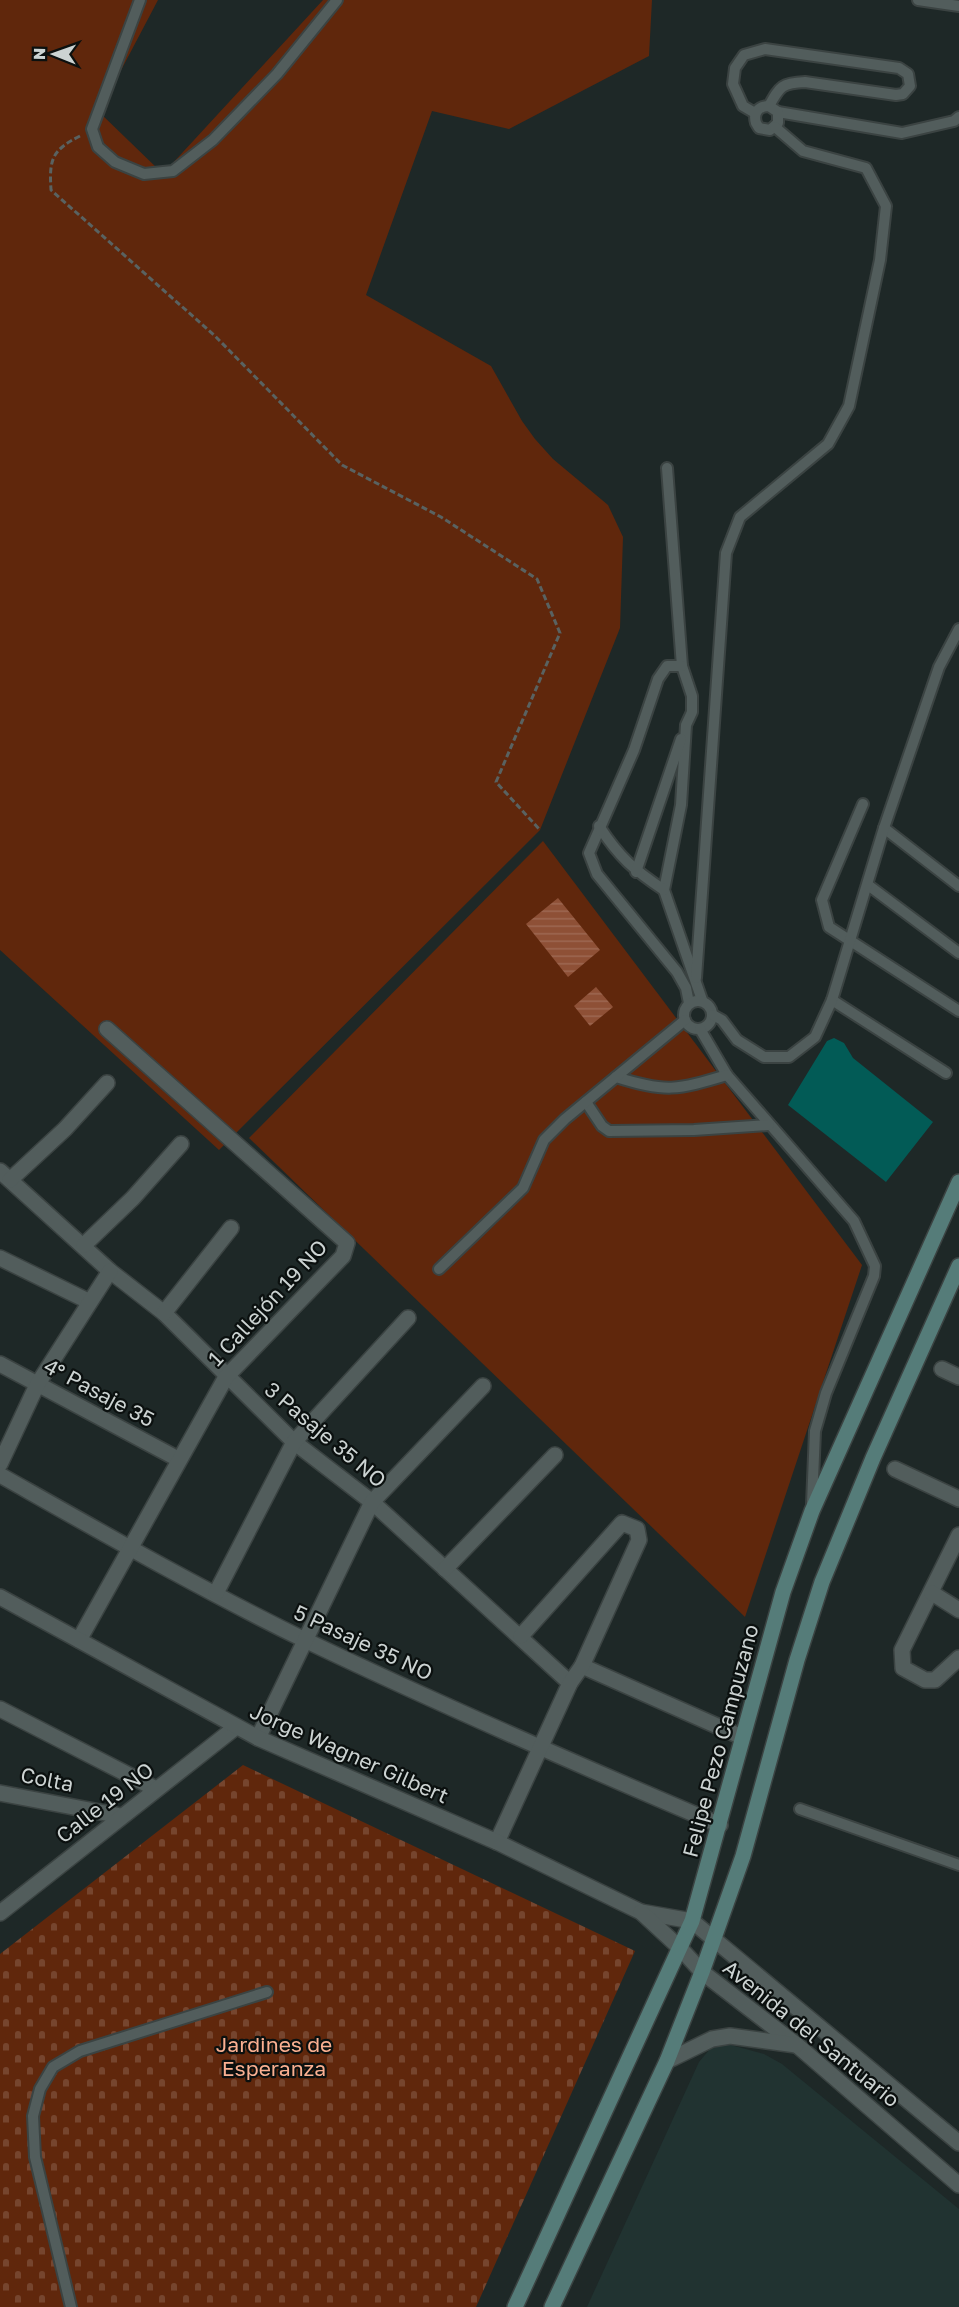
<svg xmlns="http://www.w3.org/2000/svg" width="959" height="2307" font-family="'Golos Text',sans-serif">
<style>
.built{fill:#213331}
.green{fill:#60270c}
.cemetery{fill:url(#cemetery-stones)}
.water{fill:url(#water-rules)}
.building{fill:#025b56}
.lines{fill:none;stroke-linecap:round;stroke-linejoin:round}
.service-casing{stroke:#3b4342;stroke-width:14}
.minor-casing{stroke:#3b4342;stroke-width:18}
.tertiary-casing{stroke:#3b4342;stroke-width:18}
.secondary-casing{stroke:#3b4342;stroke-width:18}
.path{stroke:#596261;stroke-width:3;stroke-dasharray:6 3;stroke-linecap:butt}
.service{stroke:#525d5c;stroke-width:10}
.minor{stroke:#525d5c;stroke-width:15}
.tertiary{stroke:#525d5c;stroke-width:15}
.secondary{stroke:#557c79;stroke-width:15}
.labels{text-anchor:middle;stroke-width:4.5;stroke-linejoin:round;paint-order:stroke}
.street-label{font-size:21px;fill:#ccd3d2;stroke:#0b100f}
.park-label{font-size:21px;fill:#fab091;stroke:#0b100f}
</style>
<defs>
<pattern id="cemetery-stones" width="16" height="16" patternUnits="userSpaceOnUse" patternTransform="scale(1.5)"><rect width="16" height="16" fill="#60270c"/><path d="M2 7V4a2 2 0 0 1 4 0v3zM10 15v-3a2 2 0 0 1 4 0v3z" fill="#76452e"/></pattern>
<pattern id="water-rules" width="6" height="5" patternUnits="userSpaceOnUse" patternTransform="scale(1.5)"><rect width="6" height="5" fill="#8e5036"/><path d="M0 2.5h6" fill="none" stroke="#9d6852"/></pattern>
</defs>
<rect width="100%" height="100%" fill="#1e2827"/>
<polygon class="built" points="727,2044 764,2054 782,2064 959,2209 959,2307 587,2307 699,2062 710,2049"/>
<g class="green">
<polygon points="0,0 158,0 99,112 159,170 171,165 323,0 652,0 649,56 509,129 432,111 366,295 491,366 522,421 535,439 553,459 608,505 623,537 620,628 540,830 219,1150 0,950"/>
<polygon points="543,841 862,1265 745,1617 249,1138"/>
</g>
<polygon class="cemetery" points="243,1765 635,1951 476,2307 0,2307 0,1954"/>
<g class="water">
<polygon points="558,898 600,950 568,977 526,924"/>
<polygon points="596,987 613,1007 590,1026 574,1006"/>
</g>
<polygon class="building" points="834,1038 844,1043 853,1058 933,1122 886,1182 788,1105 827,1041"/>
<g class="lines">
<defs>
<g id="service">
<polyline points="140,0 92,129 98,147 115,162 144,174 173,171 213,140 277,74 337,0"/>
<polyline points="918,0 959,6"/>
<polyline points="778,112 902,133 954,121 959,117"/>
<path d="M755 113 743 106 733 84 735 68 744 55 765 49 899 68 908 74 910 86 903 94 896 95 805 82C782 83 780 86 769 106 758 106 753 113 756 123L759 128 770 130 778 123V112L769 106"/>
<polyline points="667,468 682,666 692,696 692,712 686,725 681,805 664,890 702,1000"/>
<polyline points="682,666 667,666 658,679 634,750 589,853 597,874 677,972 686,988 689,1003"/>
<polyline points="863,804 822,900 829,927 959,1011"/>
<path d="M599 826C619 857 634 870 664 890"/>
<polyline points="884,828 959,886"/>
<polyline points="636,872 681,739"/>
<polyline points="868,885 959,953"/>
<polyline points="696,978 726,553 740,517 828,444 849,406 880,260 886,206 866,168 803,151 775,127"/>
<polyline points="832,1000 946,1073"/>
<circle cx="698" cy="1015" r="14"/>
<polyline points="713,1015 722,1020 737,1040 764,1057 789,1057 815,1037 832,1000 884,828 939,667 959,629"/>
<polyline points="700,1029 727,1075 854,1221 875,1266 874,1276 826,1393 815,1431 812,1504"/>
<path d="M616 1077C666 1093 677 1090 727 1075"/>
<polyline points="586,1102 602,1126 609,1131 694,1130 769,1125"/>
<polyline points="439,1269 523,1188 544,1140 565,1119 685,1020"/>
<polyline points="800,1809 959,1865"/>
<polyline points="71,2307 35,2157 33,2116 40,2089 53,2067 80,2051 267,1992"/>
</g>
<g id="minor">
<polyline points="0,1171 110,1271 164,1313 294,1442 372,1502 570,1683"/>
<polyline points="10,1180 65,1129 107,1083"/>
<polyline points="84,1245 133,1198 181,1144"/>
<polyline points="0,1258 88,1301"/>
<polyline points="164,1313 231,1228"/>
<polyline points="0,1364 178,1459"/>
<polyline points="942,1369 959,1377"/>
<polyline points="0,1464 37,1385 110,1271"/>
<polyline points="895,1469 959,1499"/>
<path d="M0 1475C101 1532 202 1590 307 1641 443 1706 581 1766 720 1825"/>
<polyline points="959,1535 902,1650 903,1668 925,1680 935,1680 959,1658"/>
<polyline points="445,1569 555,1455"/>
<polyline points="216,1593 294,1442 408,1318"/>
<polyline points="932,1593 959,1610"/>
<polyline points="79,1640 226,1377 343,1256 347,1243 107,1029"/>
<polyline points="582,1666 742,1737"/>
<polyline points="0,1709 156,1789"/>
<polyline points="258,1738 372,1502 483,1386"/>
<polyline points="0,1793 121,1816"/>
<polyline points="497,1842 570,1683 582,1666 639,1540 637,1529 622,1523 521,1636"/>
<polyline points="0,1913 236,1727"/>
</g>
<g id="tertiary">
<polyline points="0,1597 258,1738 497,1842 641,1912 692,1921 959,2143"/>
<polyline points="641,1912 681,1949 702,1972 798,2046 959,2185"/>
<polyline points="667,2061 712,2039 730,2036 796,2045"/>
</g>
<g id="secondary">
<polyline points="515,2307 692,1921 783,1592 812,1511 959,1182"/>
<polyline points="552,2307 667,2061 702,1972 743,1856 797,1660 822,1582 873,1458 959,1266"/>
</g>
</defs>
<use href="#service" class="service-casing"/>
<use href="#minor" class="minor-casing"/>
<use href="#tertiary" class="tertiary-casing"/>
<use href="#secondary" class="secondary-casing"/>
<path class="path" d="M80 136C52 150 49 159 51 190L215 336 342 465 441 517 537 579 560 633 496 782 540 830"/>
<use href="#service" class="service"/>
<use href="#minor" class="minor"/>
<use href="#tertiary" class="tertiary"/>
<use href="#secondary" class="secondary"/>
</g>
<g class="labels">
<g class="street-label">
<text transform="translate(268 1303) rotate(-47)" y="7">1 Callejón 19 NO</text>
<text transform="translate(99 1393) rotate(28)" y="7">4° Pasaje 35</text>
<text transform="translate(325 1435) rotate(40)" y="7">3 Pasaje 35 NO</text>
<text transform="translate(363 1643) rotate(25)" y="7">5 Pasaje 35 NO</text>
<text transform="translate(721 1741) rotate(-75)" y="7">Felipe Pezo Campuzano</text>
<text transform="translate(349 1754) rotate(24)" y="7">Jorge Wagner Gilbert</text>
<text transform="translate(47 1780) rotate(11)" y="7">Colta</text>
<text transform="translate(105 1803) rotate(-38)" y="7">Calle 19 NO</text>
<text transform="translate(811 2034) rotate(39)" y="7">Avenida del Santuario</text>
</g>
<g class="park-label">
<text x="274" y="2052">Jardines de<tspan x="274" dy="24">Esperanza</tspan></text>
</g>
</g>
<g transform="translate(54 54) rotate(271)" stroke="#0b100f" stroke-width="4.5" paint-order="stroke">
<path d="M0-4.5L10 22L0 15L-10 22Z" fill="#ccd3d2"/>
<text y="-9" font-size="16" font-weight="bold" text-anchor="middle" fill="#ccd3d2">N</text>
</g>
</svg>
